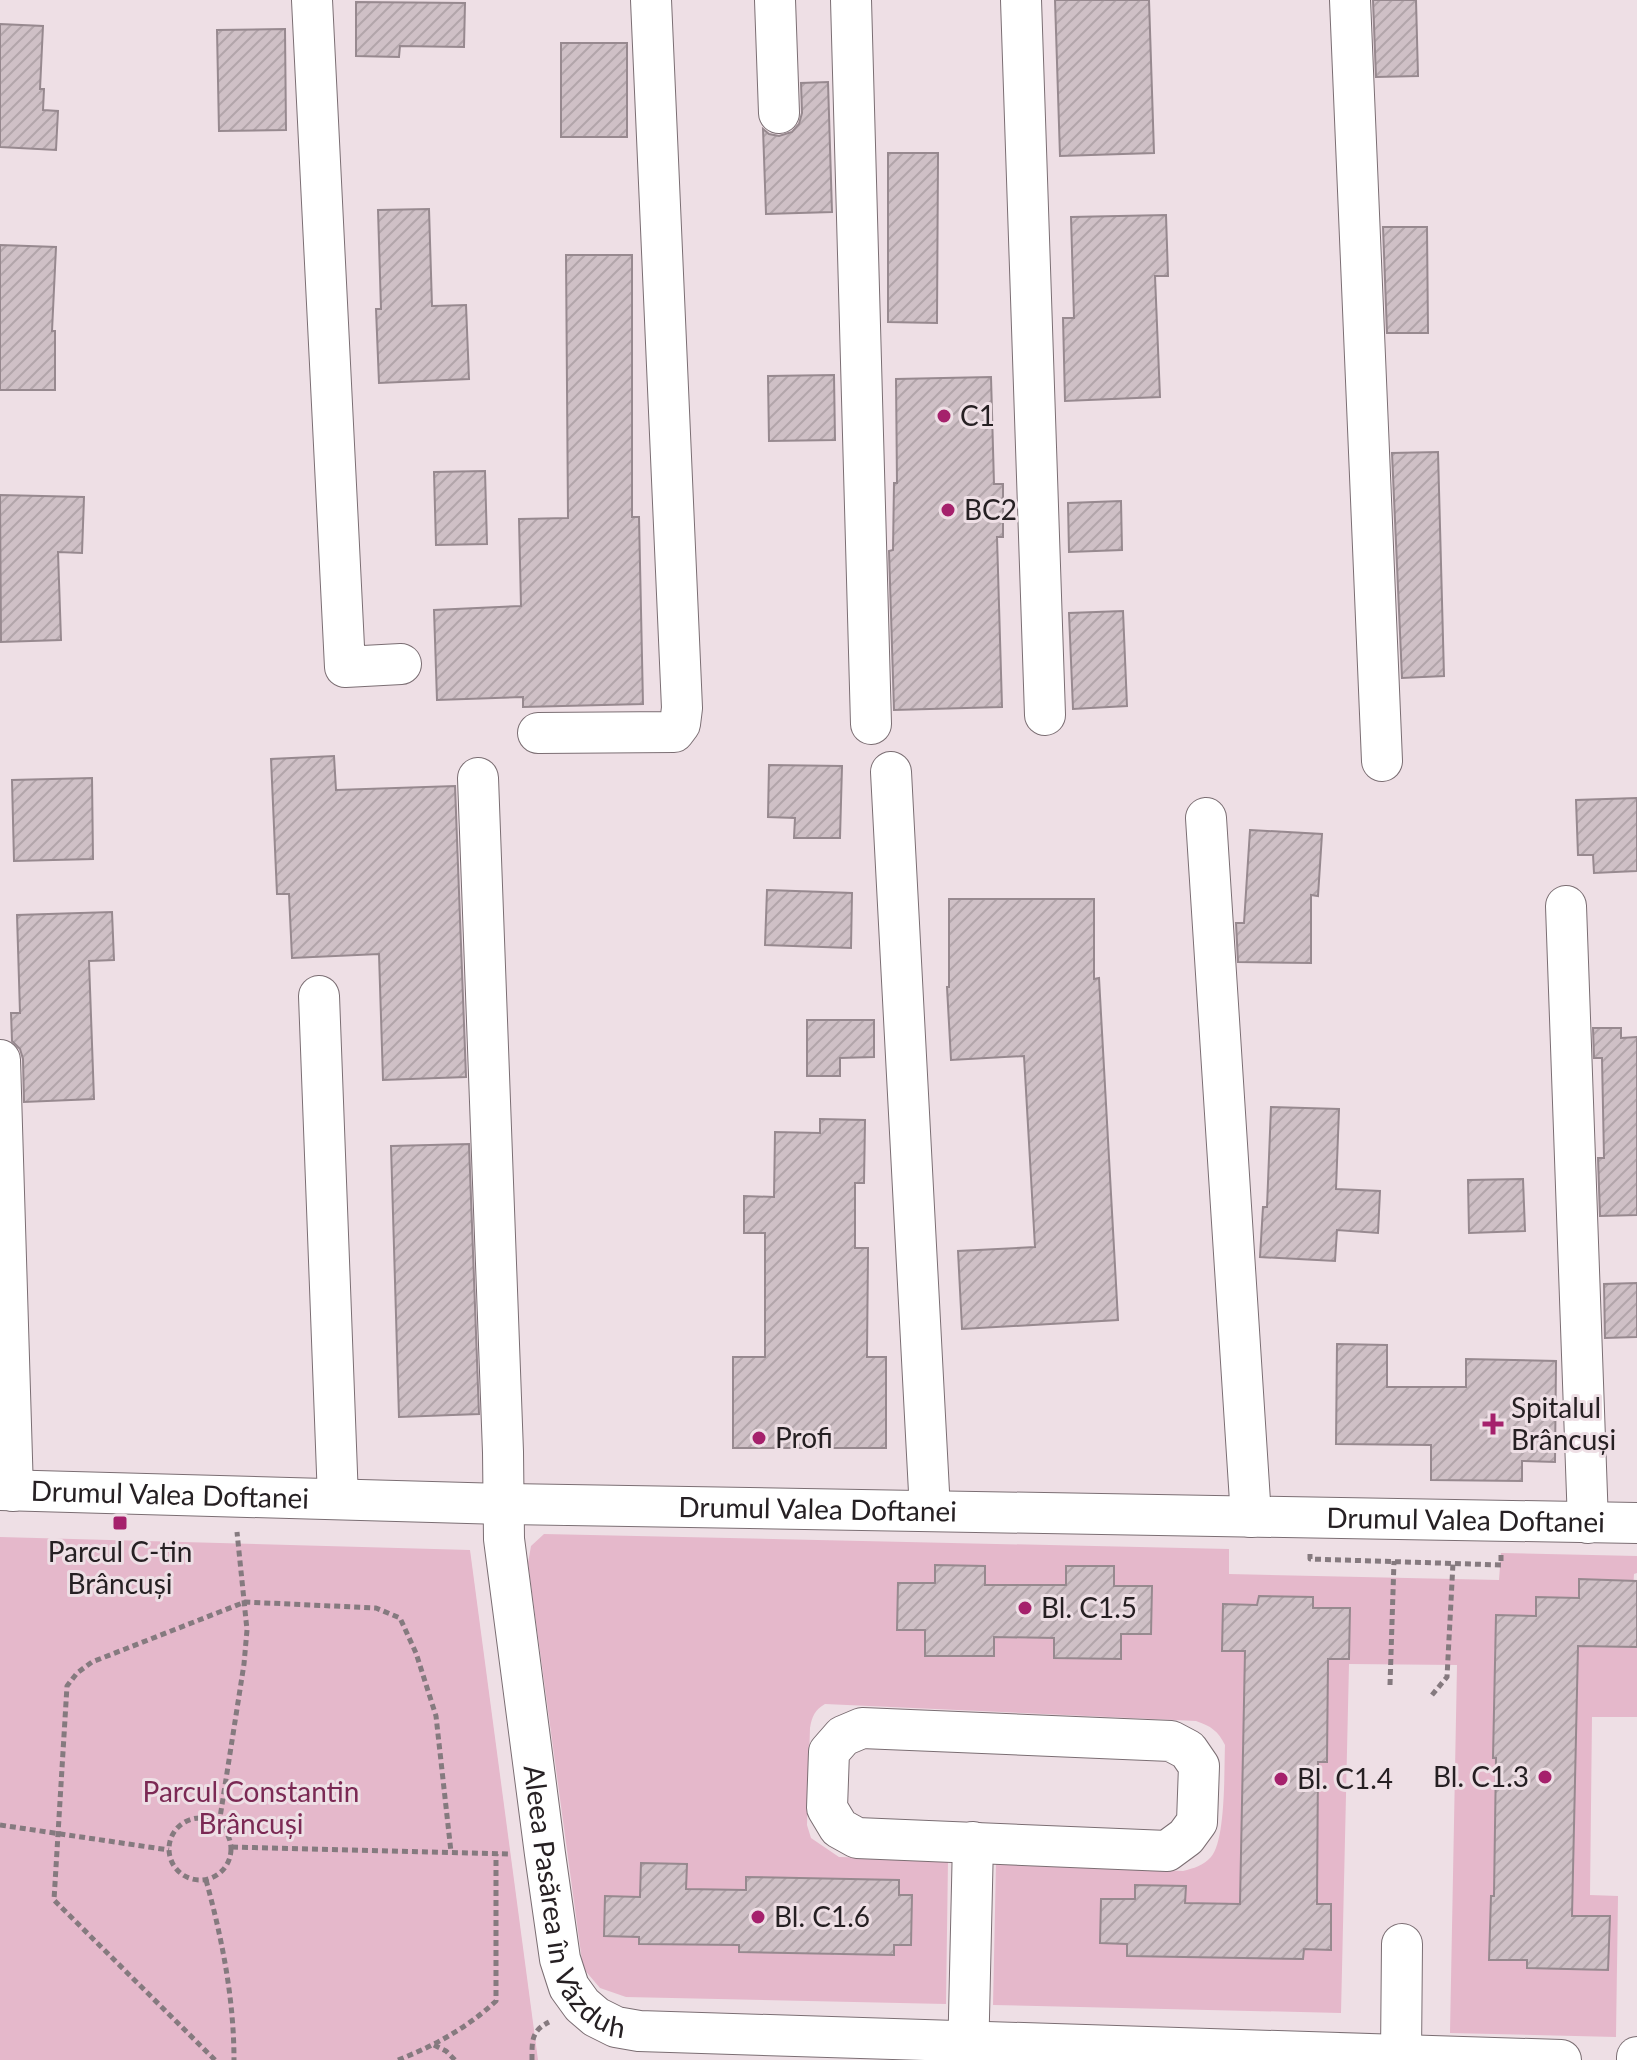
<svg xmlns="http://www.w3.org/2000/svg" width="1637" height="2060" font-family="Lato,sans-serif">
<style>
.green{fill:#e5b8cb;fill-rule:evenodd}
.building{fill:url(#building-hatch);stroke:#97898f;stroke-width:2}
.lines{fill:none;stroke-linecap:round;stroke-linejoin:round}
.minor-casing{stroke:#7b6e73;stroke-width:42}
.path{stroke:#857a7f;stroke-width:5;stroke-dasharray:6 4;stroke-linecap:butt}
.minor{stroke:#fff;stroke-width:40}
.poi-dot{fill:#a5216c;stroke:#eedfe5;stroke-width:3}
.labels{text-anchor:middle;stroke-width:6;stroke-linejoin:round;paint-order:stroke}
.poi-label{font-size:28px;fill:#262023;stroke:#eedfe5;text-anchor:start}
.street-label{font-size:28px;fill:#262023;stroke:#eedfe5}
.park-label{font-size:28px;fill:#7b2954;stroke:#eedfe5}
</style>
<defs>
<pattern id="building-hatch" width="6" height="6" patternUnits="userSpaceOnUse" patternTransform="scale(2)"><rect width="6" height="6" fill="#cfc0c6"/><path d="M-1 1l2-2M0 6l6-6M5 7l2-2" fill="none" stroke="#b2a5aa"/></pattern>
</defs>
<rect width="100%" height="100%" fill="#eedfe5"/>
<g class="green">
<path d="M544 1534 1229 1549V1574L1499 1580 1501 1553 1637 1556V1573L1634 1574 1633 1590 1579 1580V1598L1536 1616H1496L1494 1668 1520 1669 1515 1759 1496 1796 1494 1858 1513 1859 1490 1960H1527L1528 1968 1608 1970 1609 1916H1572L1578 1646 1637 1647V1717H1592L1590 1895 1618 1896 1616 2037 1450 2033 1457 1665 1349 1664 1341 2013 993 2005 996 1863 1183 1871C1194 1868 1203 1866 1211 1857 1226 1840 1224 1770 1225 1745 1218 1731 1211 1726 1196 1721L825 1704C815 1710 812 1716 810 1728L807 1825 811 1838 839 1857 948 1860 946 2004 626 1997 600 1988 583 1968 528 1563 531 1546ZM935 1565 984 1566 985 1585H1066V1566H1114V1586H1151V1633L1121 1634 1120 1659 1054 1658V1638L994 1637 993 1656H925V1630L898 1629V1584L935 1583ZM1260 1596 1313 1597V1608H1349L1316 1659 1318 1855 1305 1904 1331 1905V1949H1304L1303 1959 1127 1944 1100 1943 1101 1899H1135L1136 1885 1185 1886V1903L1262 1904 1241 1854 1242 1796 1257 1652 1222 1651 1257 1605ZM641 1863 686 1864V1898L724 1899V1889L746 1890 838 1879 899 1880V1895H912L911 1945H894L893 1955H834V1945L800 1953 739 1952V1945L639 1944V1937L604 1936 605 1897H640Z"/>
<polygon points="0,1537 470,1550 538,2060 0,2060"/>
</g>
<g class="building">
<polygon points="1055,0 1149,0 1154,153 1060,156"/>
<polygon points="1373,0 1416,0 1418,76 1376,77"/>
<polygon points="356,2 465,3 464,47 400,46 399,57 356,56"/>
<polygon points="0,24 43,26 40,89 44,89 43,110 58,111 56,150 0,147"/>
<polygon points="285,29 286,130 219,131 217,30"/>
<rect x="561" y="43" width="66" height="94"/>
<polygon points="828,82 832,212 766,214 763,129 769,134 779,136 792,132 799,124 802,113 801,83"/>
<polygon points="888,153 938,153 937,323 888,322"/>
<polygon points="429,209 432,306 466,305 469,379 379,383 376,309 381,309 378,210"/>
<polygon points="1166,215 1168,276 1155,276 1160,397 1065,401 1063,318 1074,318 1071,217"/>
<polygon points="1383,227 1427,227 1428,333 1387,333"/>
<polygon points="0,245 56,247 52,331 55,331 55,390 0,390"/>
<polygon points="566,255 632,255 632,517 639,517 643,704 523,707 523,697 437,700 434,610 521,606 519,519 568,518"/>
<polygon points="834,375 835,440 769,441 768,376"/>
<polygon points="991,377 994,484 1003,484 1003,537 997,537 1002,707 894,710 889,551 893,550 894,483 897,483 896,379"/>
<polygon points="1438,452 1444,676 1402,678 1392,453"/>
<polygon points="485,471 487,544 436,545 434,472"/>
<polygon points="0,495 84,497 82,553 58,552 61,640 1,642"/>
<polygon points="1121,501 1122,550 1069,552 1068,503"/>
<polygon points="1123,611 1127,706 1073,709 1069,613"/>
<polygon points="334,756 336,790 455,786 466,1077 383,1080 379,954 292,958 289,894 277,894 271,759"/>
<polygon points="769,765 842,766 840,838 794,838 795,818 768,817"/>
<polygon points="92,778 93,859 14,861 12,780"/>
<polygon points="1637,798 1637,871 1594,873 1593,855 1578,855 1576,800"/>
<polygon points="1250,830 1322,834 1318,896 1311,895 1311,963 1238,962 1236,923 1244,923"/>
<polygon points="767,890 852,893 851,948 765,945"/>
<polygon points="949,899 1094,899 1094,979 1099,978 1118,1320 962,1329 958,1251 1035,1247 1024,1056 951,1060 947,987 949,987"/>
<polygon points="112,912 114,960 89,961 94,1099 24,1102 23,1059 20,1049 12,1041 11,1013 20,1013 17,915"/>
<polygon points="807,1020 874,1020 874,1057 840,1058 840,1076 807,1076"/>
<polygon points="1593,1028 1621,1028 1621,1038 1637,1037 1637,1215 1600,1216 1598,1158 1604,1158 1602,1058 1594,1058"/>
<polygon points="1271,1107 1339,1109 1336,1189 1380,1191 1378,1233 1337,1230 1335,1261 1260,1257 1263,1207 1267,1207"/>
<polygon points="820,1119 865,1120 864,1183 855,1183 855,1248 868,1248 867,1357 886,1357 886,1448 733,1448 733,1357 765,1357 765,1233 744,1233 744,1196 774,1197 775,1132 820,1133"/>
<polygon points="469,1144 479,1414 399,1417 391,1146"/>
<polygon points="1523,1179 1525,1231 1469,1233 1468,1180"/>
<polygon points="1637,1283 1637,1337 1605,1338 1604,1284"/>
<polygon points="1337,1344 1387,1345 1387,1387 1466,1387 1466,1359 1556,1361 1555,1462 1522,1461 1522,1481 1431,1480 1431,1445 1336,1444"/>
<polygon points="935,1565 985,1566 985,1585 1066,1585 1066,1566 1114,1566 1114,1586 1152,1586 1151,1634 1121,1634 1121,1659 1054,1658 1054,1638 994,1637 994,1656 925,1656 925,1630 897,1630 898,1583 935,1583"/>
<polygon points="1579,1579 1637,1581 1637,1647 1578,1646 1572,1916 1610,1916 1608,1970 1527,1968 1527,1960 1489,1960 1491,1896 1494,1896 1496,1758 1493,1758 1496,1615 1536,1616 1536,1597 1579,1598"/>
<polygon points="1259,1596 1313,1597 1313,1608 1350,1608 1349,1659 1328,1659 1327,1762 1318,1762 1317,1904 1331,1904 1331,1950 1304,1949 1303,1959 1127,1956 1127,1944 1100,1943 1101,1899 1135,1899 1135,1885 1186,1886 1185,1903 1240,1904 1245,1651 1222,1651 1223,1604 1257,1605"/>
<polygon points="641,1863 687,1864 686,1889 746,1890 746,1877 899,1880 899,1895 912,1895 911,1945 894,1945 894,1955 739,1952 739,1945 639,1944 639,1937 604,1936 605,1896 640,1897"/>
</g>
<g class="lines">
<defs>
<g id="minor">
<polyline points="312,0 345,667 401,664"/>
<polyline points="775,0 779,113"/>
<polyline points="851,0 871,724"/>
<polyline points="1021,0 1045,715"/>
<polyline points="1350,0 1382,761"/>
<polyline points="538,733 674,732 680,724 682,708 651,0"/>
<polyline points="891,772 930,1511"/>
<path id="s1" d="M478 778 503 1452 504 1539 545 1854 560 1959 569 1987 582 2005 596 2017 616 2027 639 2031 1561 2060"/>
<polyline points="1206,818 1251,1517"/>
<polyline points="1566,906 1588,1523"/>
<polyline points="319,996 338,1499"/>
<polyline points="0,1060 13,1491"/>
<path id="s2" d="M0 1490 503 1504 1637 1523"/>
<polygon points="862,1728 1171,1741 1188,1750 1199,1766 1197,1822 1186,1837 1167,1851 857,1838 839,1828 827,1808 829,1752 843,1736"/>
<polyline points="1401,2055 1402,1944"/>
<polyline points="968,2060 973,1842"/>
<polyline points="1637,2060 1637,2057"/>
</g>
</defs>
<use href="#minor" class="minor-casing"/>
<g class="path">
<polyline points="1310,1554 1310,1559 1501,1565 1501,1554"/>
<polyline points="1390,1685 1394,1561"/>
<polyline points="1432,1695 1447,1677 1453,1563"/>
<circle cx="200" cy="1849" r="31"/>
<polyline points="219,1824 244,1664 247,1630 237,1532"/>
<polyline points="0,1825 169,1850"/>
<polyline points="232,1847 510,1854"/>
<path d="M206 1880C222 1938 234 1999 234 2060"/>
<polyline points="434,2045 446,2051 455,2060"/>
<polyline points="215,2060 54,1900 67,1686 77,1673 92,1662 245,1602 376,1608 400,1618 416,1653 436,1716 451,1852"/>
<path d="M398 2060C434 2046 467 2028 496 2001V1854"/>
<path d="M532 2060C532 2041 531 2031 549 2022"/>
</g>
<use href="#minor" class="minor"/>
</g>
<g class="poi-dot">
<circle cx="944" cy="416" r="8"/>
<circle cx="948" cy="510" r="8"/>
<path d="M1489 1412h8v8h8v8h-8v8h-8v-8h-8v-8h8z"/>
<circle cx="759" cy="1438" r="8"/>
<rect x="112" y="1515" width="16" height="16" rx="4"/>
<circle cx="1025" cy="1608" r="8"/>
<circle cx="1545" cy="1777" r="8"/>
<circle cx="1281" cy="1779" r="8"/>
<circle cx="758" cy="1917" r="8"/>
</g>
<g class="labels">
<g class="poi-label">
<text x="960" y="426">C1</text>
<text x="964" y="520">BC2</text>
<text x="1511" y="1418">Spitalul<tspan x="1511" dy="32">Brâncuși</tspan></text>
<text x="775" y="1448">Profi</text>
<text x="120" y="1562" text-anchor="middle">Parcul C-tin<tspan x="120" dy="32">Brâncuși</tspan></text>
<text x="1041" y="1618">Bl. C1.5</text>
<text x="1529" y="1787" text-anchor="end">Bl. C1.3</text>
<text x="1297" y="1789">Bl. C1.4</text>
<text x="774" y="1927">Bl. C1.6</text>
</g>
<g class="street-label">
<text dy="10" stroke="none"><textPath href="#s2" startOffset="170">Drumul Valea Doftanei</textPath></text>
<text dy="10" stroke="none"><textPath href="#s2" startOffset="818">Drumul Valea Doftanei</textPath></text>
<text dy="10" stroke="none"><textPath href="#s2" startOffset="1466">Drumul Valea Doftanei</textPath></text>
<text dy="10" stroke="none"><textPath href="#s1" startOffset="1138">Aleea Pasărea în Văzduh</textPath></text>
</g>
<g class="park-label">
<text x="251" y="1802">Parcul Constantin<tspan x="251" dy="32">Brâncuși</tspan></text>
</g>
</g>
</svg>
